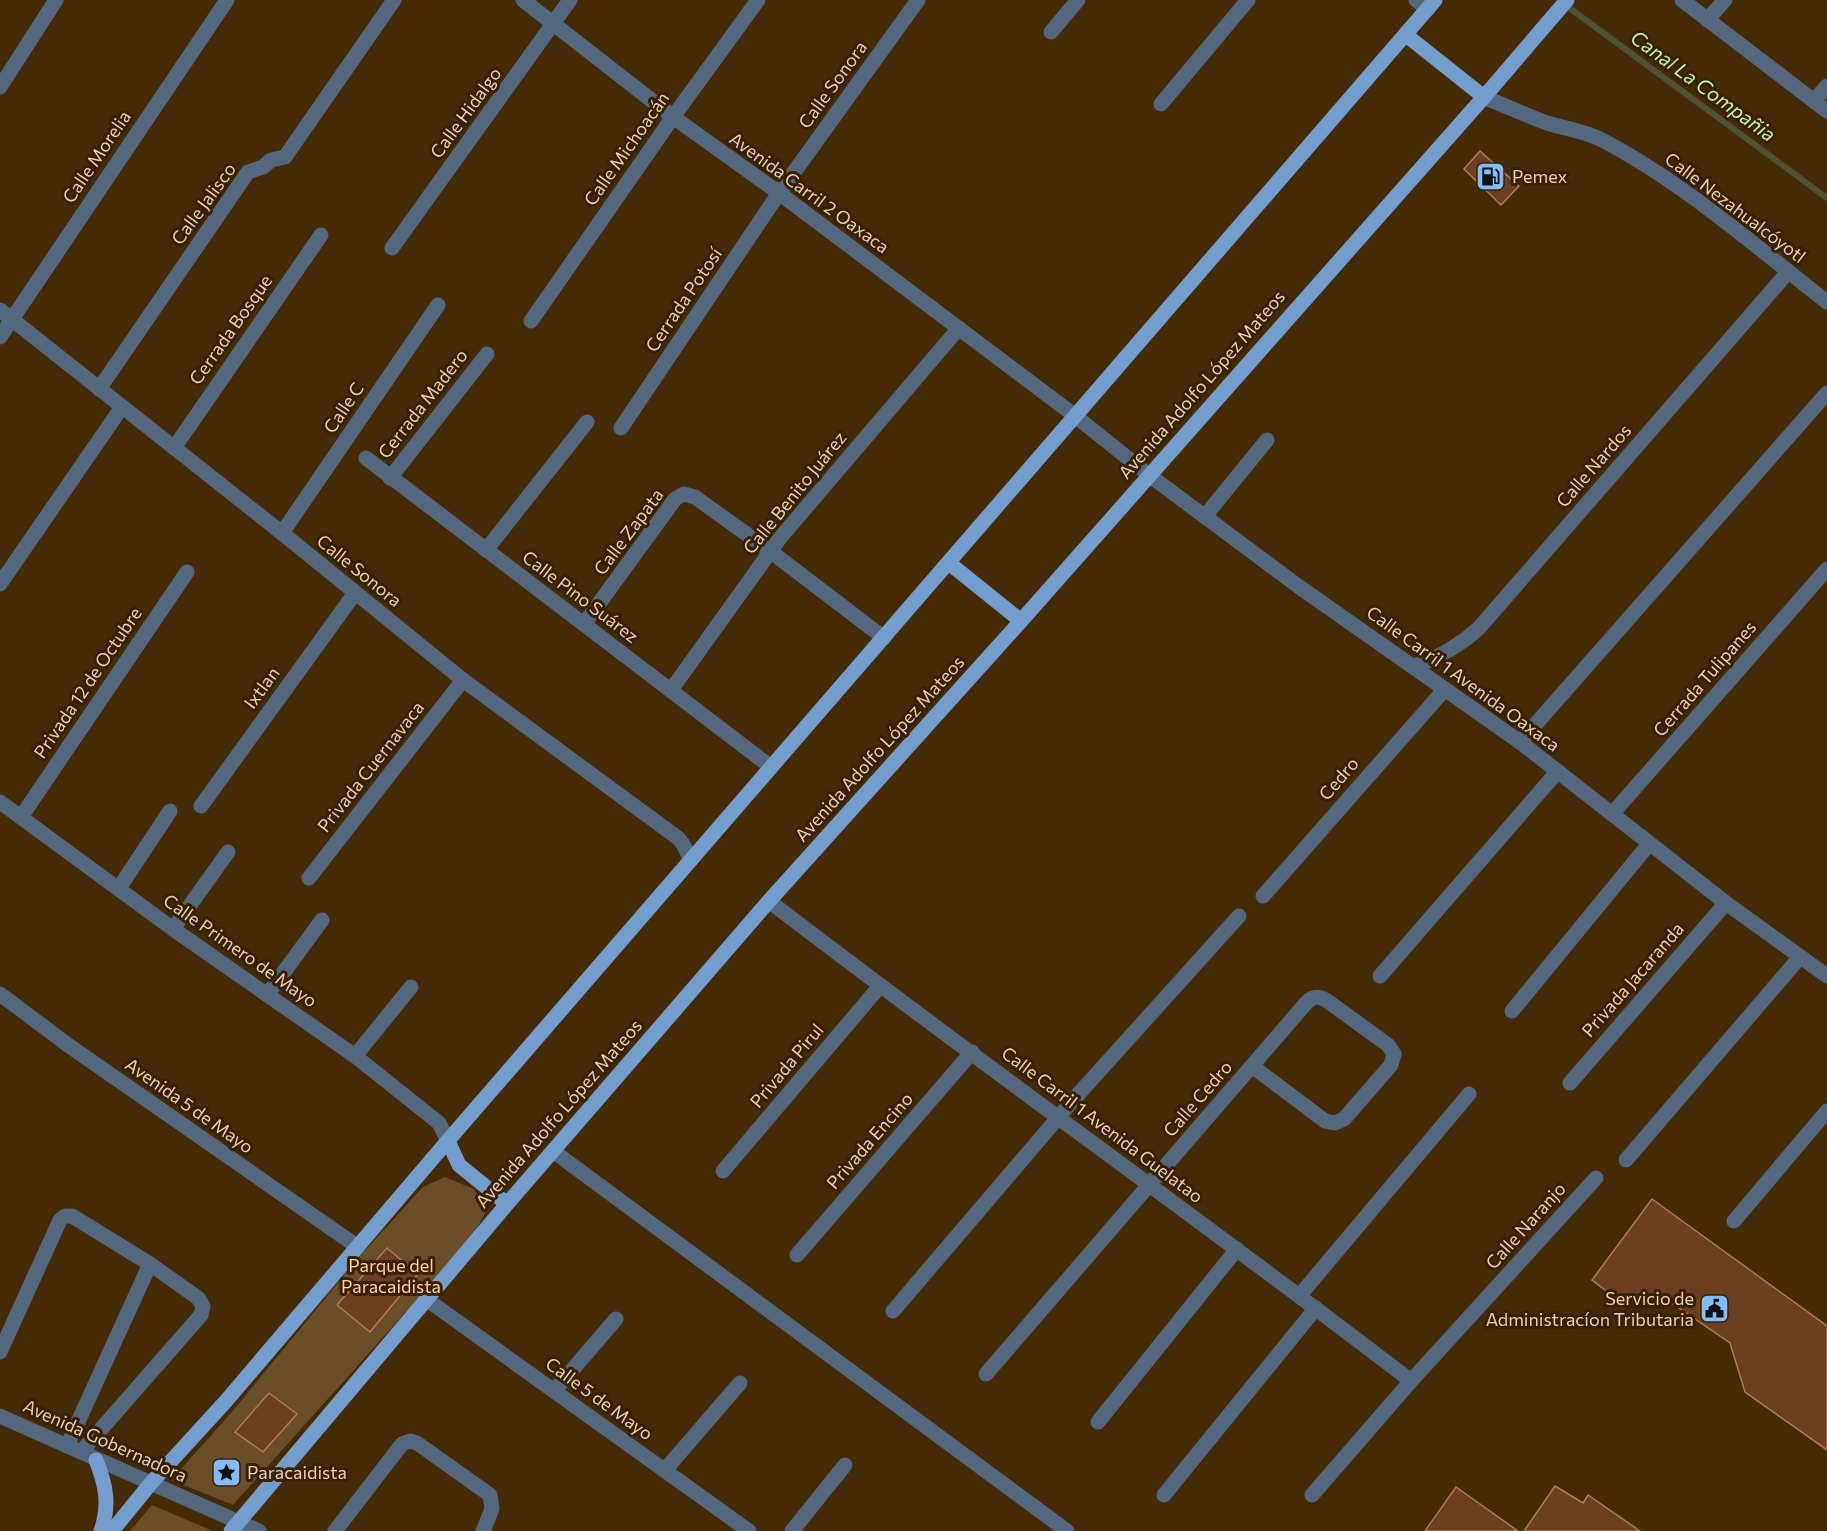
<svg xmlns="http://www.w3.org/2000/svg" width="1827" height="1531" font-family="Commissioner,sans-serif">
<style>
.green{fill:#6a4e28}
.lines{fill:none;stroke-linecap:round;stroke-linejoin:round}
.stream{stroke:#4e5338;stroke-width:6}
.building{fill:#6d3f21;stroke:#ae7b5c;stroke-width:1.5}
.minor{stroke:#53687e;stroke-width:15}
.tertiary{stroke:#53687e;stroke-width:15}
.primary{stroke:#739dcc;stroke-width:15}
.labels{text-anchor:middle;stroke-width:6;stroke-linejoin:round;paint-order:stroke}
.street-label{font-size:18px;fill:#e5d1b9;stroke:#392000}
.poi-label{font-size:18px;fill:#e5d1b9;stroke:#392000;text-anchor:start}
.park-label{font-size:18px;fill:#fdd5a5;stroke:#392000}
.water-label{font-size:20px;font-style:italic;fill:#c4f69b;stroke:#392000}
</style>
<rect width="100%" height="100%" fill="#442a05"/>
<g class="green">
<polygon points="445,1177 474,1189 486,1211 472,1238 233,1505 171,1480 231,1413 360,1256 423,1187"/>
<polygon points="152,1505 213,1531 130,1531"/>
</g>
<g class="lines">
<polyline class="stream" points="1564,4 1827,198"/>
</g>
<g class="building">
<polygon points="1480,151 1519,186 1501,205 1464,169"/>
<polygon points="1652,1199 1827,1326 1827,1450 1745,1392 1730,1343 1664,1298 1617,1299 1592,1280"/>
<polygon points="387,1248 418,1274 370,1332 337,1305"/>
<polygon points="269,1393 297,1414 263,1452 235,1432"/>
<polygon points="1555,1486 1583,1503 1588,1495 1640,1531 1524,1531"/>
<polygon points="1456,1487 1518,1531 1425,1531"/>
</g>
<g class="lines">
<g class="minor">
<polyline points="523,0 673,117 779,193 1074,415 1149,475 1298,586 1520,742 1726,903 1827,976"/>
<polyline points="1416,0 1428,9"/>
<polyline points="1682,0 1827,111"/>
<polyline points="1707,20 1725,0"/>
<polyline points="1051,32 1078,0"/>
<polyline points="0,87 56,0"/>
<path d="M1484 97C1505 106 1526 115 1547 123 1566 129 1586 131 1604 141 1685 184 1755 246 1827 302"/>
<polyline points="1814,101 1827,86"/>
<polyline points="1161,104 1248,0"/>
<polyline points="392,248 570,0"/>
<polyline points="0,310 282,533 463,680 678,838 683,844 691,860"/>
<polyline points="531,321 673,117 758,0"/>
<polyline points="0,337 227,0"/>
<polyline points="99,389 248,172 263,167 271,160 285,157 394,0"/>
<polyline points="621,428 779,193 918,0"/>
<polyline points="174,448 321,235"/>
<polyline points="366,458 771,767"/>
<polyline points="390,478 487,354"/>
<polyline points="1205,516 1267,440"/>
<polyline points="282,533 438,305"/>
<polyline points="486,550 587,422"/>
<polyline points="0,584 122,407"/>
<polyline points="584,624 675,499 684,494 695,497 770,551 884,638"/>
<path d="M1415 666C1440 657 1459 646 1479 628L1788 272"/>
<polyline points="671,690 780,538 959,328"/>
<polyline points="1520,742 1827,393"/>
<polyline points="0,802 173,929 355,1056 439,1123 448,1141"/>
<polyline points="201,806 355,593"/>
<polyline points="1612,814 1827,569"/>
<polyline points="21,817 187,572"/>
<polyline points="309,878 463,680"/>
<polyline points="119,888 170,811"/>
<polyline points="1263,896 1445,689"/>
<path d="M769 901C981 1064 1199 1218 1411 1381"/>
<polyline points="173,929 228,852"/>
<polyline points="1380,976 1558,771"/>
<polyline points="0,994 68,1045 358,1247"/>
<polyline points="267,995 322,920"/>
<polyline points="1512,1011 1649,844"/>
<polyline points="355,1056 411,987"/>
<polyline points="1570,1083 1726,903"/>
<polyline points="553,1151 1067,1531"/>
<polyline points="1626,1160 1800,957"/>
<polyline points="723,1171 880,986"/>
<polyline points="1734,1221 1827,1111"/>
<polyline points="797,1255 972,1052"/>
<polyline points="1300,1295 1469,1094"/>
<polyline points="426,1299 749,1531"/>
<polyline points="893,1311 1074,1099 1239,916"/>
<polyline points="0,1352 60,1220 65,1216 72,1216 150,1264 198,1298 203,1306 201,1315 81,1452"/>
<path d="M986 1374 1149 1185C1201 1124 1254 1063 1307 1002 1313 996 1319 996 1326 1000L1388 1045 1394 1054 1391 1065 1344 1119 1335 1123 1325 1121 1252 1066"/>
<polyline points="555,1390 616,1319"/>
<polyline points="1098,1422 1237,1249"/>
<polyline points="67,1446 150,1264"/>
<polyline points="665,1470 740,1383"/>
<polyline points="1164,1495 1316,1308"/>
<polyline points="1312,1495 1411,1381 1596,1178"/>
<polyline points="335,1531 402,1444 410,1441 417,1443 490,1495 492,1509 483,1531"/>
<polyline points="792,1531 845,1465"/>
</g>
<polyline class="tertiary" points="0,1416 259,1531"/>
<g class="primary">
<polyline points="1406,35 1484,97"/>
<polyline points="949,563 1021,621"/>
<polyline points="448,1141 459,1165 507,1204"/>
<path d="M96 1460C106 1485 110 1505 101 1531"/>
<polyline points="112,1531 151,1483 226,1401 445,1144 1435,0"/>
<polyline points="231,1531 507,1204 769,901 1021,621 1484,97 1567,0"/>
</g>
</g>
<defs>
<symbol id="fuel-square" viewBox="-11 -11 22 22"><rect x="-9" y="-9" width="18" height="18" rx="4" fill="#83bcfb" stroke="#392000"/><path d="M-5.5-6h7V0h2V4h1.3V-2.5L3-4.5l.8-.8L6-3V5H2.5V1h-1V6h-7ZM-4.2-4.7v3.2H.2V-4.7Z" fill="#111"/></symbol>
<symbol id="civic-square" viewBox="-11 -11 22 22"><rect x="-9" y="-9" width="18" height="18" rx="4" fill="#83bcfb" stroke="#392000"/><path d="M-.6-6.5H3V-4.5H.6V-3L4-1V1h2V6H-6V1h2V-1L-.6-3ZM-1.2 2.5V6h2.4V2.5Z" fill="#111"/></symbol>
<symbol id="sight-square" viewBox="-11 -11 22 22"><rect x="-9" y="-9" width="18" height="18" rx="4" fill="#83bcfb" stroke="#392000"/><path d="M0-6L1.8-2.2L6-1.7L2.9 1.2L3.7 5.4L0 3.3L-3.7 5.4L-2.9 1.2L-6-1.7L-1.8-2.2Z" fill="#111"/></symbol>
</defs>
<g fill-rule="evenodd">
<use href="#fuel-square" x="1474" y="160" width="33" height="33"/>
<use href="#civic-square" x="1698" y="1292" width="33" height="33"/>
<use href="#sight-square" x="210" y="1456" width="33" height="33"/>
</g>
<g class="labels">
<g class="street-label">
<text transform="translate(833 85) rotate(-54)" y="6">Calle Sonora</text>
<text transform="translate(466 113) rotate(-54)" y="6">Calle Hidalgo</text>
<text transform="translate(627 149) rotate(-55)" y="6">Calle Michoacán</text>
<text transform="translate(97 157) rotate(-56)" y="6">Calle Morelia</text>
<text transform="translate(809 193) rotate(36)" y="6">Avenida Carril 2 Oaxaca</text>
<text transform="translate(204 204) rotate(-54)" y="6">Calle Jalisco</text>
<text transform="translate(1735 208) rotate(37)" y="6">Calle Nezahualcóyotl</text>
<text transform="translate(684 300) rotate(-56)" y="6">Cerrada Potosí</text>
<text transform="translate(231 330) rotate(-55)" y="6">Cerrada Bosque</text>
<text transform="translate(1202 385) rotate(-49)" y="6">Avenida Adolfo López Mateos</text>
<text transform="translate(423 404) rotate(-52)" y="6">Cerrada Madero</text>
<text transform="translate(344 408) rotate(-56)" y="6">Calle C</text>
<text transform="translate(1594 466) rotate(-49)" y="6">Calle Nardos</text>
<text transform="translate(795 493) rotate(-51)" y="6">Calle Benito Juárez</text>
<text transform="translate(629 532) rotate(-53)" y="6">Calle Zapata</text>
<text transform="translate(359 571) rotate(39)" y="6">Calle Sonora</text>
<text transform="translate(580 597) rotate(37)" y="6">Calle Pino Suárez</text>
<text transform="translate(1463 679) rotate(36)" y="6">Calle Carril 1 Avenida Oaxaca</text>
<text transform="translate(1705 679) rotate(-49)" y="6">Cerrada Tulipanes</text>
<text transform="translate(88 683) rotate(-56)" y="6">Privada 12 de Octubre</text>
<text transform="translate(262 688) rotate(-54)" y="6">Ixtlan</text>
<text transform="translate(880 749) rotate(-48)" y="6">Avenida Adolfo López Mateos</text>
<text transform="translate(371 767) rotate(-52)" y="6">Privada Cuernavaca</text>
<text transform="translate(1339 779) rotate(-49)" y="6">Cedro</text>
<text transform="translate(240 951) rotate(35)" y="6">Calle Primero de Mayo</text>
<text transform="translate(1633 980) rotate(-49)" y="6">Privada Jacaranda</text>
<text transform="translate(787 1066) rotate(-50)" y="6">Privada Pirul</text>
<text transform="translate(1198 1099) rotate(-49)" y="6">Calle Cedro</text>
<text transform="translate(189 1106) rotate(35)" y="6">Avenida 5 de Mayo</text>
<text transform="translate(559 1114) rotate(-49)" y="6">Avenida Adolfo López Mateos</text>
<text transform="translate(1102 1125) rotate(37)" y="6">Calle Carril 1 Avenida Guelatao</text>
<text transform="translate(870 1141) rotate(-49)" y="6">Privada Encino</text>
<text transform="translate(1526 1226) rotate(-48)" y="6">Calle Naranjo</text>
<text transform="translate(599 1399) rotate(36)" y="6">Calle 5 de Mayo</text>
<text transform="translate(105 1441) rotate(24)" y="6">Avenida Gobernadora</text>
</g>
<g class="poi-label">
<text x="1512" y="183">Pemex</text>
<text x="1694" y="1305" text-anchor="end">Servicio de<tspan x="1694" dy="21">Administracíon Tributaria</tspan></text>
<text x="247" y="1479">Paracaidista</text>
</g>
<g class="park-label">
<text x="391" y="1272">Parque del<tspan x="391" dy="21">Paracaidista</tspan></text>
</g>
<g class="water-label">
<text transform="translate(1703 86) rotate(36)" y="7">Canal La Compañia</text>
</g>
</g>
</svg>
